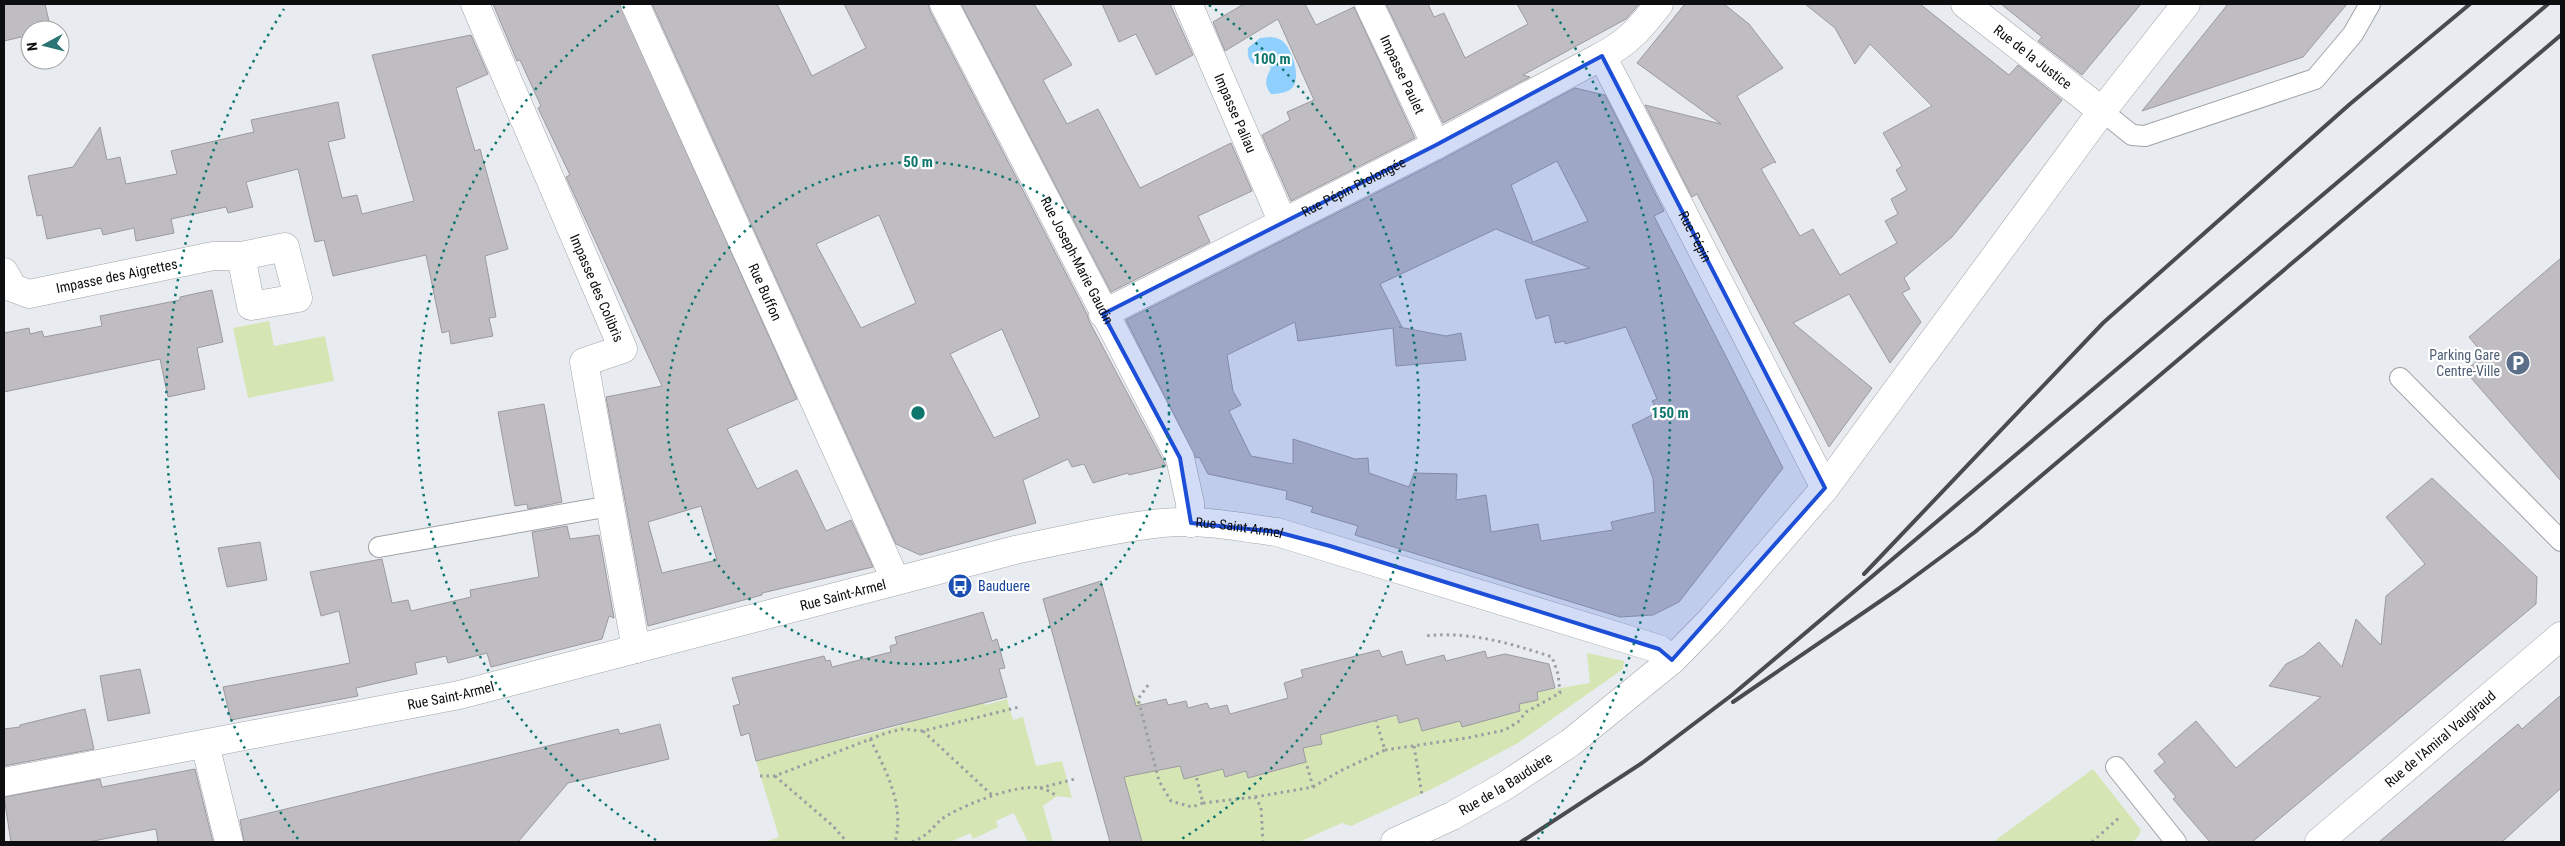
<svg xmlns="http://www.w3.org/2000/svg" width="2565" height="846" font-family="'Roboto Condensed',sans-serif">
<style>
.green{fill:#d5e5b4}
.water{fill:#90d0fe}
.building{fill:#bfbdc2;stroke:#9c9a9f;fill-rule:evenodd}
.lines{fill:none;stroke-linecap:round;stroke-linejoin:round}
.service-casing{stroke:#a0a4a8;stroke-width:22}
.minor-casing{stroke:#a0a4a8;stroke-width:29}
.tertiary-casing{stroke:#a0a4a8;stroke-width:29}
.path{stroke:#9b9fa2;stroke-width:3;stroke-dasharray:2.5 4;stroke-linecap:butt}
.service{stroke:#fff;stroke-width:20}
.minor{stroke:#fff;stroke-width:28}
.tertiary{stroke:#fff;stroke-width:28}
.rail{stroke:#494b4e;stroke-width:4}
.marked{fill:#1d4ed8;fill-opacity:0.2;stroke:#1d4ed8;stroke-width:4;stroke-linejoin:round}
.ring{fill:none;stroke:#0f766e;stroke-width:2.5;stroke-dasharray:2.5 5}
.labels{text-anchor:middle;stroke-width:4.5;stroke-linejoin:round;paint-order:stroke}
.street-label{font-size:14px;fill:#0c0e0f;stroke:#fff}
.service-label{font-size:14px;fill:#4e5e75;stroke:#fff;text-anchor:end}
.transit-label{font-size:14px;fill:#164399;stroke:#fff;text-anchor:start}
.centre{fill:#0f766e;stroke:#fff;stroke-width:2.5}
.ring-label{font-size:15px;text-anchor:middle;font-weight:bold;fill:#0f766e;stroke:#fff;stroke-width:4.5;stroke-linejoin:round;paint-order:stroke}
</style>
<rect width="100%" height="100%" fill="#e8ecf1"/>
<g class="green">
<polygon points="269,321 274,346 325,336 334,381 248,398 233,328"/>
<path d="M1587 653 1624 661 1623 669 1518 743 1436 787 1351 826 1342 823 1299 842H1142L1104 703 1133 695C1153 713 1176 753 1184 779L1223 769 1225 776 1246 771 1249 778 1306 762 1303 748 1322 744 1320 735 1397 716 1399 723 1418 718 1460 721 1462 727 1519 711V704L1538 700 1537 692 1590 683Z"/>
<polygon points="1007,699 1013,720 1023,717 1036,766 1062,761 1072,798 1057,796 1043,806 1053,842 1034,842 1033,840 1028,842 1014,813 996,821 998,827 973,839 970,833 950,842 765,842 779,837 756,761 824,744 847,732 850,739 910,723 910,717 928,711 930,718 956,711 955,707 983,700 985,705"/>
<polygon points="2093,769 2141,830 2138,837 2132,842 1993,842"/>
</g>
<path class="water" d="M1270 37C1273 37 1278 38 1281 40 1292 47 1301 76 1293 87 1288 93 1278 94 1271 94 1263 84 1266 78 1271 68L1267 63 1257 66C1249 62 1247 57 1248 48L1260 38Z"/>
<g class="building">
<polygon points="4,4 45,4 51,30 30,30 30,35 4,41"/>
<path d="M493 4H620L797 399 727 429 757 489 797 470 826 531 851 520 873 567 762 593V595L648 626 606 397 662 386 566 177 570 175 538 108 541 106 520 60 517 61ZM701 506 717 560 662 573 648 522Z"/>
<path d="M652 4H777L812 76 866 48 844 4H928L930 11 1087 314 1089 321 1166 466 1129 475 1128 473 1093 483 1084 464 1072 467 1068 459 1023 480 1036 523 920 555 896 544ZM879 215 916 303 861 328 816 244ZM1002 329 1040 417 994 438 950 354Z"/>
<polygon points="961,4 1034,4 1072,65 1043,80 1067,124 1098,109 1140,188 1231,143 1252,191 1198,216 1210,242 1111,292"/>
<polygon points="1102,4 1170,4 1193,55 1156,75 1136,34 1119,42"/>
<polygon points="1244,4 1305,4 1316,25 1354,7 1415,138 1291,201 1262,135 1290,120 1287,112 1314,100 1278,19 1225,51 1213,22"/>
<polygon points="1386,4 1428,4 1434,17 1444,13 1465,58 1528,24 1517,4 1639,4 1626,19 1523,75 1530,77 1443,123"/>
<polygon points="1685,4 1724,4 1749,24 1783,68 1737,96 1776,163 1774,162 1761,169 1800,236 1813,229 1840,275 1897,243 1885,221 1898,214 1891,199 1907,190 1896,170 1902,166 1883,133 1932,106 1870,44 1855,64 1835,28 1805,4 1920,4 2009,75 2018,65 2062,100 1952,237 1904,278 1910,289 1902,293 1921,322 1890,363 1849,294 1793,323 1872,388 1829,447 1697,194 1692,197 1645,105 1721,124 1637,63"/>
<polygon points="2001,4 2141,4 2082,75 2038,41 2042,37"/>
<polygon points="2228,4 2347,4 2303,57 2142,111"/>
<polygon points="471,35 488,74 456,88 475,151 480,149 508,249 485,256 496,317 489,318 493,336 451,344 449,331 442,333 426,255 333,276 324,240 315,242 298,169 246,182 253,207 228,213 226,207 171,219 174,233 136,241 134,228 103,235 101,228 47,239 42,215 37,216 28,176 73,167 100,127 107,160 120,157 126,184 177,174 171,151 254,132 251,120 338,102 345,138 328,142 342,198 357,195 362,214 414,201 372,55"/>
<path d="M1575 88 1605 95 1664 211 1654 216 1783 468 1679 602 1653 615 1620 617 1355 535 1358 526 1311 512 1313 507 1286 499 1287 491 1208 474 1199 457 1196 458 1126 320 1443 159ZM1557 161 1588 221 1533 242 1511 185ZM1496 229 1590 268 1525 280 1536 319 1549 315 1555 343 1565 341V344L1626 327 1657 399 1652 401 1658 412 1632 425 1653 478 1655 512 1611 522 1613 530 1541 541 1538 524 1491 532 1486 495 1456 500 1457 474 1414 473 1409 487 1369 473 1368 458 1355 459 1293 439V464L1251 456 1229 411 1241 405 1233 391 1227 355 1295 322 1298 341 1393 328 1396 366 1466 360 1461 333 1446 336 1399 327H1402L1380 284Z"/>
<polygon points="2561,258 2561,481 2465,371 2484,355 2469,337"/>
<polygon points="212,290 223,342 197,348 205,389 168,397 160,359 4,392 4,333 29,328 30,334 42,331 44,337 102,326 100,316 180,300 180,297"/>
<polygon points="544,404 562,502 528,509 527,504 515,506 498,412"/>
<polygon points="2432,478 2537,577 2536,604 2252,842 2210,842 2173,799 2176,797 2154,771 2165,762 2158,754 2196,721 2236,768 2321,697 2269,686 2286,664 2304,655 2319,642 2342,667 2356,619 2381,645 2386,596 2425,564 2386,517"/>
<polygon points="567,526 570,539 599,535 614,618 609,616 602,639 491,667 487,653 448,663 446,656 415,663 417,674 356,688 358,696 231,720 223,687 350,663 339,611 321,616 310,572 382,559 392,603 408,600 411,611 471,597 470,590 539,577 532,532"/>
<polygon points="260,542 267,580 227,587 218,548"/>
<polygon points="1101,581 1136,706 1166,699 1168,705 1186,701 1188,708 1207,703 1210,709 1227,705 1230,714 1288,698 1284,683 1303,677 1301,670 1379,650 1382,657 1402,651 1406,665 1444,655 1446,661 1485,651 1487,658 1505,654 1549,664 1555,688 1537,692 1538,700 1519,704 1520,711 1462,727 1460,721 1422,731 1418,718 1399,723 1397,715 1320,735 1322,744 1303,748 1306,762 1248,778 1246,771 1225,777 1223,769 1184,779 1180,766 1124,777 1142,842 1110,842 1043,599"/>
<polygon points="983,612 992,641 997,639 1005,668 999,669 1007,697 756,761 749,733 741,736 733,706 740,704 732,678 824,656 826,661 830,660 832,667 891,652 890,646 897,644 895,637"/>
<polygon points="140,669 150,713 108,721 100,676"/>
<polygon points="2561,695 2561,788 2502,842 2379,842 2518,724 2522,729"/>
<polygon points="85,709 94,749 4,766 4,729 20,727 20,725"/>
<polygon points="660,724 669,759 568,783 518,842 244,842 240,820 618,729 620,734"/>
<polygon points="195,769 213,842 158,842 156,829 88,842 11,842 4,797 100,779 102,787"/>
</g>
<g class="lines">
<defs>
<g id="service">
<polyline points="2102,111 2132,135 2145,136 2315,79 2353,34 2370,4"/>
<polyline points="2400,378 2561,541"/>
<polyline points="379,547 610,506"/>
<polyline points="2116,767 2176,842"/>
</g>
<g id="minor">
<path id="s1" d="M475 4 623 349 584 362 636 649"/>
<path id="s2" d="M635 4 895 579"/>
<path id="s3" d="M944 4 1180 458 1190 503 1191 523"/>
<path id="s4" d="M1188 4 1283 223"/>
<path id="s5" d="M1369 4 1436 145"/>
<path id="s6" d="M1659 4C1641 27 1629 42 1602 56L1825 488"/>
<path id="s7" d="M1965 4 2102 111"/>
<path id="s8" d="M4 272 13 288 29 294 213 256H241L285 247 298 298 251 306 241 256"/>
<path id="s9" d="M1103 314 1436 145 1602 56"/>
<polyline points="205,744 229,842"/>
<path id="s10" d="M4 782 459 695 1015 550C1064 540 1113 528 1162 523 1201 519 1239 527 1277 532L1659 649 1672 660"/>
<path id="s11" d="M2319 842 2561 636"/>
</g>
<g id="tertiary">
<path id="s12" d="M1395 842 1452 816 1503 787 1570 743 1672 660 1712 619 1825 488 2102 111 2186 4"/>
</g>
</defs>
<use href="#service" class="service-casing"/>
<use href="#minor" class="minor-casing"/>
<use href="#tertiary" class="tertiary-casing"/>
<g class="path">
<polyline points="1148,685 1138,699 1159,781 1171,801 1192,807 1203,803 1196,776"/>
<polyline points="923,731 993,796"/>
<path d="M870 739C886 770 905 806 895 842"/>
<polyline points="1414,746 1422,795"/>
<path d="M1385 750 1467 738 1505 730 1518 722 1526 712 1560 693 1558 674 1552 657C1510 643 1469 631 1425 636"/>
<polyline points="760,776 775,776 886,733 902,729 923,731 1019,707"/>
<polyline points="775,776 833,826 847,842"/>
<polyline points="1313,787 1340,771 1385,750 1376,721"/>
<polyline points="1040,788 1075,779"/>
<polyline points="1255,797 1313,787 1306,762"/>
<polyline points="1203,803 1255,797 1261,807 1263,842"/>
<path d="M912 842C933 834 933 823 948 815 969 803 1017 784 1040 788 1046 789 1052 793 1057 796"/>
<polyline points="2092,842 2121,816"/>
</g>
<use href="#service" class="service"/>
<use href="#minor" class="minor"/>
<use href="#tertiary" class="tertiary"/>
<g class="rail">
<polyline points="1864,574 2103,323 2350,104 2470,4"/>
<polyline points="1733,702 1898,589 1975,532 2561,35"/>
<polyline points="1521,842 1642,763 1732,695 2548,4"/>
</g>
</g>
<path class="marked" d="M1602 56 1825 488 1672 660 1659 649 1330 546 1277 532 1191 523 1180 458 1103 314 1436 145Z"/>
<g class="ring">
<circle cx="918" cy="413" r="251"/>
<path d="M656 840A501 501 0 0 1 627 5M1209 5A501 501 0 0 1 1180 840"/>
<path d="M298 839A752 752 0 0 1 284 9M1552 9A752 752 0 0 1 1538 839"/>
</g>
<defs>
<symbol id="parking-disc" viewBox="-11 -11 22 22"><circle r="9.5" fill="#5c6f8a" stroke="#fff"/><path d="M-3.5-5.5H1a3.5 3.5 0 0 1 0 7H-1V5.5H-3.5ZM-1-3.4V-.6H.8a1.4 1.4 0 0 0 0-2.8Z" fill="#fff"/></symbol>
<symbol id="bus-disc" viewBox="-11 -11 22 22"><circle r="9.5" fill="#1a4fb4" stroke="#fff"/><path d="M-5-6H5V4H4V6H2V4H-2V6H-4V4H-5ZM-3.5-4V0h7V-4ZM-3.5 1.2v1.5H-2V1.2ZM2 1.2v1.5H3.5V1.2Z" fill="#fff"/></symbol>
</defs>
<g fill-rule="evenodd">
<use href="#parking-disc" x="2504" y="349" width="28" height="28"/>
<use href="#bus-disc" x="946" y="572" width="28" height="28"/>
</g>
<g class="labels">
<g class="street-label">
<text dy="5" stroke="none"><textPath href="#s7" startOffset="86">Rue de la Justice</textPath></text>
<text dy="5" stroke="none"><textPath href="#s5" startOffset="78">Impasse Paulet</textPath></text>
<text dy="5" stroke="none"><textPath href="#s4" startOffset="119">Impasse Paliau</textPath></text>
<text dy="5" stroke="none"><textPath href="#s9" startOffset="281">Rue Pépin Prolongée</textPath></text>
<text dy="5" stroke="none"><textPath href="#s6" startOffset="281">Rue Pépin</textPath></text>
<text dy="5" stroke="none"><textPath href="#s3" startOffset="289">Rue Joseph-Marie Gaudin</textPath></text>
<text dy="5" stroke="none"><textPath href="#s8" startOffset="125">Impasse des Aigrettes</textPath></text>
<text dy="5" stroke="none"><textPath href="#s1" startOffset="309">Impasse des Colibris</textPath></text>
<text dy="5" stroke="none"><textPath href="#s2" startOffset="316">Rue Buffon</textPath></text>
<text dy="5" stroke="none"><textPath href="#s10" startOffset="1265">Rue Saint-Armel</textPath></text>
<text dy="5" stroke="none"><textPath href="#s10" startOffset="860">Rue Saint-Armel</textPath></text>
<text dy="5" stroke="none"><textPath href="#s10" startOffset="455">Rue Saint-Armel</textPath></text>
<text dy="5" stroke="none"><textPath href="#s11" startOffset="159">Rue de l'Amiral Vaugiraud</textPath></text>
<text dy="5" stroke="none"><textPath href="#s12" startOffset="125">Rue de la Bauduère</textPath></text>
</g>
<g class="service-label">
<text x="2500" y="360">Parking Gare<tspan x="2500" dy="16">Centre-Ville</tspan></text>
</g>
<g class="transit-label">
<text x="978" y="591">Bauduere</text>
</g>
</g>
<circle cx="918" cy="413" r="8" class="centre"/>
<g class="ring-label">
<text x="1272" y="64">100 m</text>
<text x="918" y="167">50 m</text>
<text x="1670" y="418">150 m</text>
</g>
<rect width="2565" height="846" fill="none" stroke="#0c0e0f" stroke-width="10"/>
<g transform="translate(45 45) rotate(263)"><circle r="24" fill="#ffffff" stroke="#9e9f9f"/>
<path d="M0-4L9 19L0 12L-9 19Z" fill="#2b7574"/>
<text y="-8" font-size="14" font-weight="bold" text-anchor="middle" fill="#0c0e0f">N</text>
</g>
</svg>
